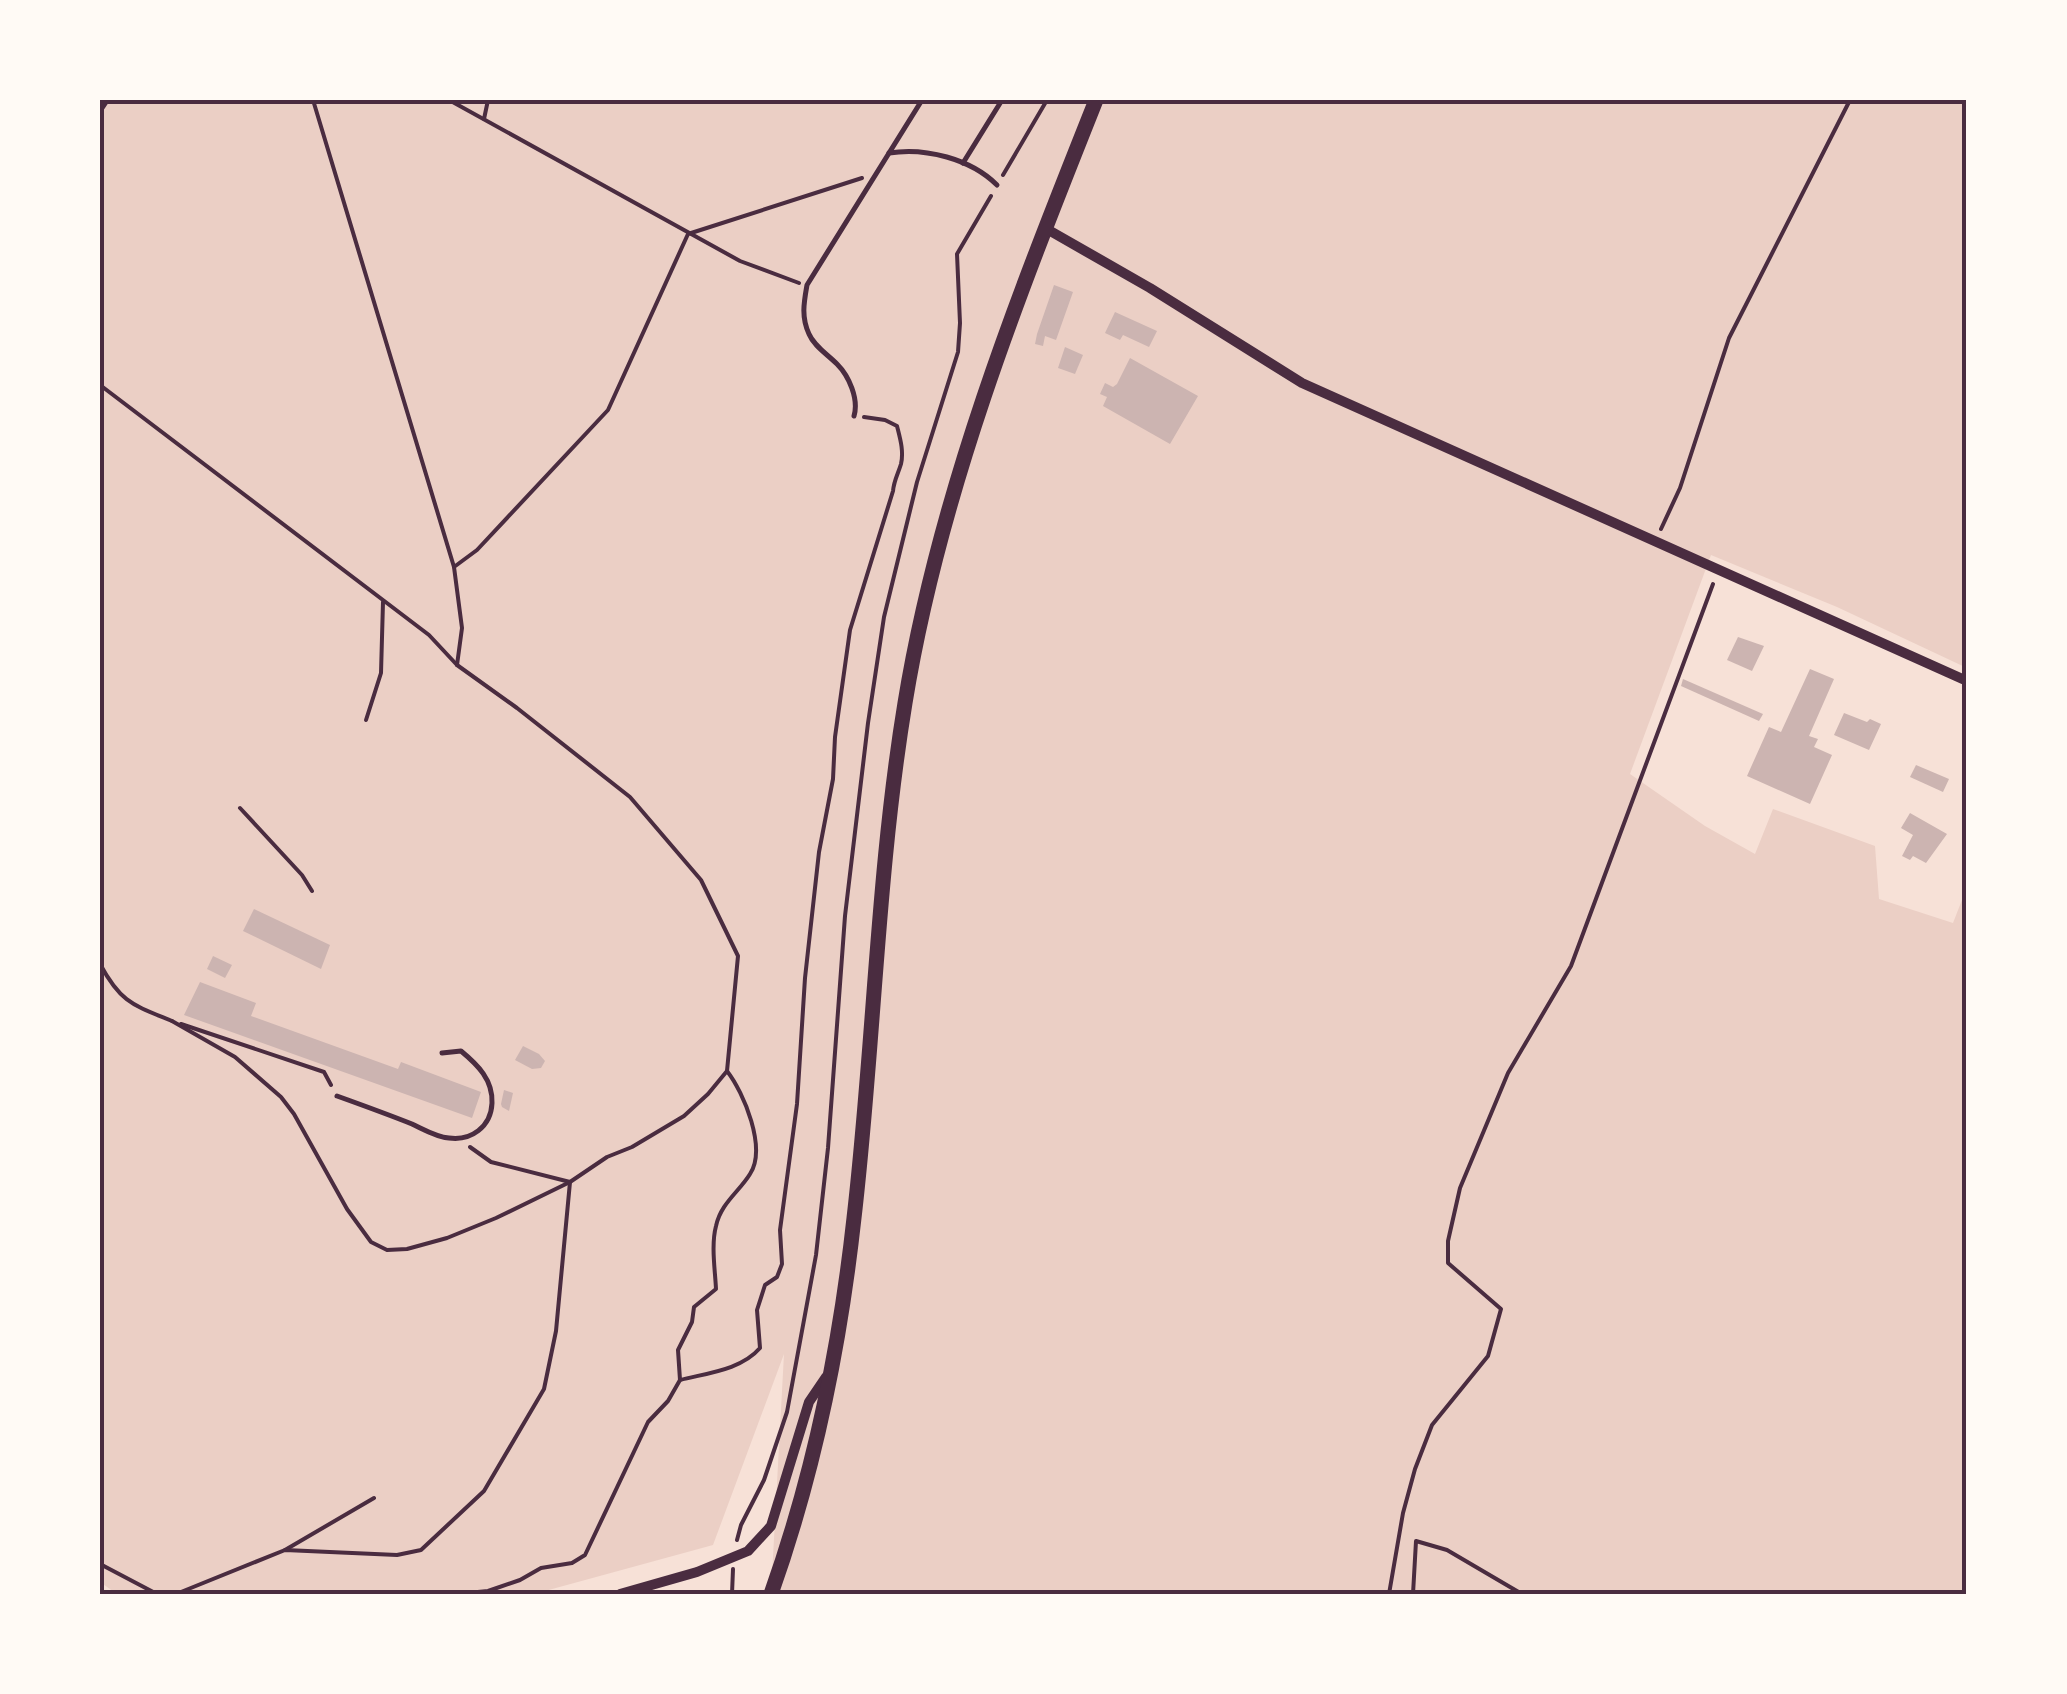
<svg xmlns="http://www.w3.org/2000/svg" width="2067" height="1694" font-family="'Fira Sans',sans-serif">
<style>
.green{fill:#ebcfc5}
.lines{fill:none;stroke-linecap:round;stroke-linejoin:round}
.stream{stroke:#dcb8b0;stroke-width:5}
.building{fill:#ccb4b1}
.path{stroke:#4a2c40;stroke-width:4}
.service{stroke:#4a2c40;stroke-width:5}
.minor{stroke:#4a2c40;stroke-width:10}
.secondary{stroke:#4a2c40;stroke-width:15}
.neatline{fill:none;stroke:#4a2c40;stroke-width:4}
</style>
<rect width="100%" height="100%" fill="#f7e1d7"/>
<polygon class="green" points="100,100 1967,100 1967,668 1837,607 1711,555 1630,774 1705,826 1755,854 1773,809 1875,846 1879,899 1953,923 1967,887 1967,1594 771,1594 784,1354 713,1545 534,1594 117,1594 100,1582"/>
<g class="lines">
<polyline class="stream" points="100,1593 103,1594"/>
</g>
<g class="building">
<polygon points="1054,285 1073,292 1056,340 1045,336 1043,346 1035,344 1037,334"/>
<polygon points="1115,312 1157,331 1149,347 1123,335 1120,340 1105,333"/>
<polygon points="1065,347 1083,355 1075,374 1058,368"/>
<polygon points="1130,358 1198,396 1170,444 1103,406 1107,397 1100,394 1105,383 1113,387 1117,384"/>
<polygon points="1738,637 1764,646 1752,671 1727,660"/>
<polygon points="1810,669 1834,679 1809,736 1818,739 1814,747 1832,755 1810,804 1747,776 1769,727 1781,732"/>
<polygon points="1683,679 1763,714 1759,721 1681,686"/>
<polygon points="1844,713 1867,722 1870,719 1881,724 1869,750 1834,735"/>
<polygon points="1916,765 1949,779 1943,792 1910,777"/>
<polygon points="1910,813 1947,834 1926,863 1913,856 1910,860 1902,856 1913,835 1901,828"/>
<polygon points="254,909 330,945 321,969 243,931"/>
<polygon points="213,956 232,965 225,978 207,969"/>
<polygon points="200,982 256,1003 251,1016 398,1069 401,1062 481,1092 472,1118 184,1015"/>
<polygon points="523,1046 539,1054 545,1061 541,1068 532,1069 515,1060"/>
<polygon points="504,1090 513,1093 509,1111 502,1107 501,1104"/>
</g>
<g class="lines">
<g class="path">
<polyline points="313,100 454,567"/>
<polyline points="449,100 740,261 799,283"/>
<polyline points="100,112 108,100"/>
<polyline points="484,119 488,100"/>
<polyline points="1003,175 1047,100"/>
<polyline points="100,385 429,635 457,665 517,708 630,797 701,880 738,956 727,1071 708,1094 684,1116 632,1147 607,1157 570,1182 496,1218 447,1238 407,1249 387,1250 371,1242 347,1209 294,1114 281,1097 235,1057 172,1021"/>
<polyline points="1661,529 1680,488 1729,338 1850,100"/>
<polyline points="457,665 462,628 454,567 477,550 608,410 688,234 862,178"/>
<polyline points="366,720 381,673 383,602"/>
<polyline points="240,808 302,875 312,891"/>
<path d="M100 964C121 1003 133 1005 172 1021"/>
<polyline points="181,1024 324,1072 331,1085"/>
<path d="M680 1380 678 1350 692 1322 694 1307 716 1289C715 1269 711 1245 716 1226 721 1203 739 1192 750 1174 767 1148 744 1093 727 1071"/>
<polyline points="737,1540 741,1525 764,1480 787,1412 816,1255 828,1148 845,916 868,723 884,617 917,482 958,352 960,323 957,254 991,196"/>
<polyline points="285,1550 374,1498"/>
<polyline points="100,1564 157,1594"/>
<polyline points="176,1594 285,1550 397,1555 421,1550 484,1491 544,1389 556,1331 570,1182 491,1162 470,1147"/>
<path d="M457 1594 488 1591 520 1580 541 1568 572 1563 585 1555 648 1422 668 1401 680 1380C707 1373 741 1370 760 1348L757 1310 765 1285 777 1277 782 1264 780 1230 797 1104 805 978 819 852 833 779 835 737 850 630 893 491C894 480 898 474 901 464 904 451 900 438 897 426L885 420 864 417"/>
<polyline points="732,1594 733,1569"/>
<polyline points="1389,1594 1403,1513 1415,1469 1432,1425 1488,1356 1501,1309 1448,1263 1448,1241 1460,1188 1508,1073 1571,966 1713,584"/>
<polyline points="1413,1594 1416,1541 1447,1550 1522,1594"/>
</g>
<g class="service">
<path d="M889 153C925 147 971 159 997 185"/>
<polyline points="963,163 1002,100"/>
<path d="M854 416C859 399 849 376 837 364 827 354 814 346 809 334 801 317 804 302 807 285L922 100"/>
<path d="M337 1096C362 1105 387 1114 412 1124 423 1129 436 1137 449 1138 471 1141 491 1127 492 1103 493 1080 478 1065 461 1051L442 1053"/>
</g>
<g class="minor">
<polyline points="1045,228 1150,288 1302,383 1967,681"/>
<polyline points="620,1594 697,1572 748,1551 771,1526 809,1402 826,1377"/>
</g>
<path class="secondary" d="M771 1594C814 1473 840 1346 854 1218 874 1046 877 873 905 703 939 494 1018 296 1096 100"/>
</g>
<rect width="2067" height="1694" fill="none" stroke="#fffaf5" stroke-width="205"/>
<rect x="102" y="102" width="1862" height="1490" class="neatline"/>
</svg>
